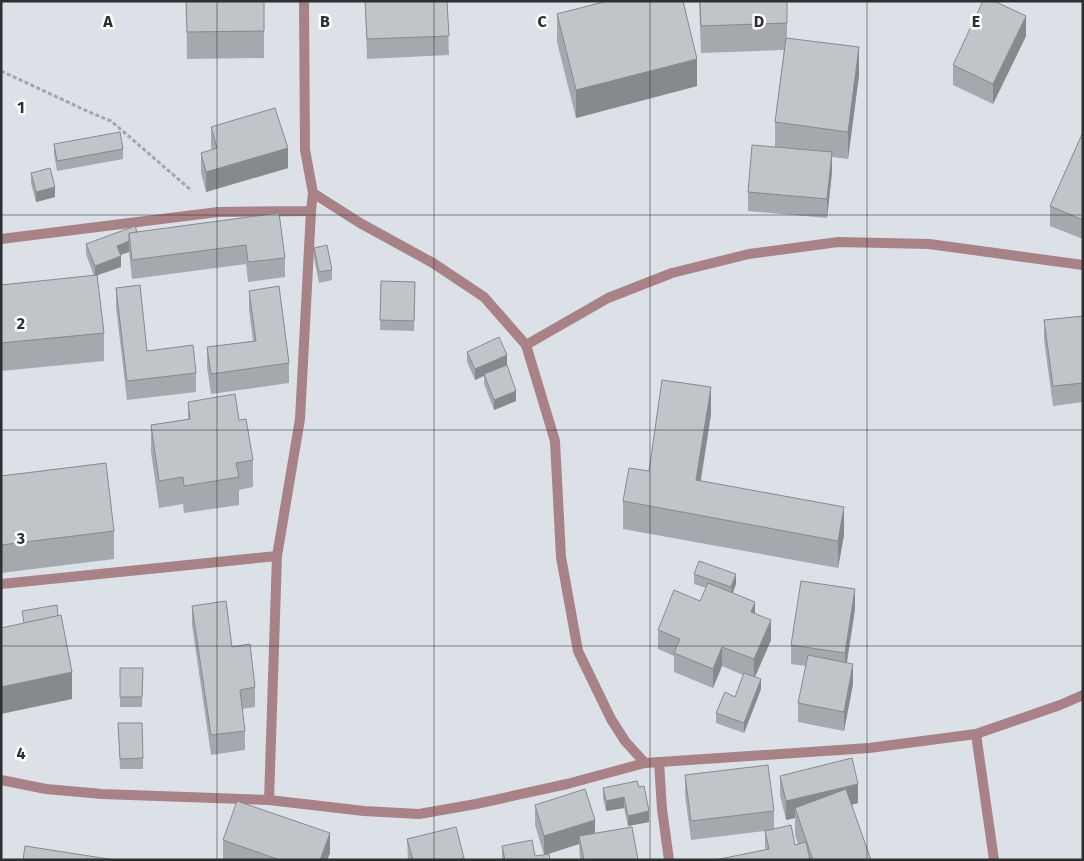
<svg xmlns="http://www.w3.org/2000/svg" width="1084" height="861" font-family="'Fira Sans',sans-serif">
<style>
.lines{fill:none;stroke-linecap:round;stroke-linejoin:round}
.path{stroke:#a2a6aa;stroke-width:3;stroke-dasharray:4 2.5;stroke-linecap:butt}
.street{stroke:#a88287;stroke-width:10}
.wall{fill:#a5a9ae}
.shaded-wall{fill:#868a8d}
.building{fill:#c0c5ca;stroke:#868a8d}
.grid{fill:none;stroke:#2d2f31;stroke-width:1;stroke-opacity:0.55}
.grid-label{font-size:16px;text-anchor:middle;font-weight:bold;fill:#2d2f31;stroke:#fff;stroke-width:5;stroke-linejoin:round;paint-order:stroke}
</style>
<rect width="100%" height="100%" fill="#dbe1e6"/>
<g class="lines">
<polyline class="path" points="1,71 87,111 111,121 192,191"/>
<g class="street">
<polyline points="304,1 305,150 313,193 360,223 433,263 484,297 526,345 555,441 561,557 578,651 611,719 625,741 645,763"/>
<polyline points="1,239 218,212 311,211 313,193"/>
<polyline points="526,345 608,298 672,273 749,254 838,242 929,244 1083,265"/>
<polyline points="1,584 277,556"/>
<polyline points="976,734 994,860"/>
<polyline points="659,762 662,809 669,860"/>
<polyline points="1,780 46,789 102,794 269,800 364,811 419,814 476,804 567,784 645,763 869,748 976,734 1060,705 1083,695"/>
<polyline points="269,800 277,556 300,419 311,211"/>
</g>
</g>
<g class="wall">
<polygon points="186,1 264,1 264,58 187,59"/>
<polygon points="365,1 447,1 449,55 367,59"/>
<polygon points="699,1 787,1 787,38 859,75 848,159 832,157 832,172 827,218 748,211 748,192 775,147 775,122 784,50 701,53"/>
<polygon points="557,14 697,86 576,118 557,42"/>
<polygon points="1026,36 993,104 953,85 953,65"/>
<polygon points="211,127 288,168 206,192 201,173 201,153 212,150 211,147"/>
<polygon points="1083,132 1083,239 1050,226 1050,206"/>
<polygon points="54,144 123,149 123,159 57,171 54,154"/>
<polygon points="31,173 55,197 36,202 31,183"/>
<polygon points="279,213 285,258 285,277 248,282 246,264 132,279 129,252 120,255 121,267 97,275 104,333 104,361 1,371 1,285 94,276 86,254 86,244 137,232"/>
<polygon points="314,248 332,270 332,280 319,283 314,258"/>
<polygon points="381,281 415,282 414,331 380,330"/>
<polygon points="116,288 147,351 196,373 196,392 127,400 116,307"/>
<polygon points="249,291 289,363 289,383 211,394 207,367 207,347 253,341 249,310"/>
<polygon points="1083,316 1083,402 1053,406 1044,340 1044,320"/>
<polygon points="467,352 507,365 500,368 516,401 494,410 484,384 484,376 475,380 467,362"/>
<polygon points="188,402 239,420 253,460 253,487 239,490 239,505 184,513 183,504 159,508 151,452 151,425 188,419"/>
<polygon points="711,414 701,481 844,535 838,568 623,529 623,501 649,471"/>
<polygon points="1,476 114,531 114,559 1,573"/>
<polygon points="694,574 736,584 733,593 755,614 771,640 755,677 761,689 744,733 716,723 716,713 735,697 743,675 722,666 713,688 674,672 674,656 658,649 658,630 700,601 706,588 694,584"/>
<polygon points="192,606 232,647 255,687 255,707 242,709 245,731 245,750 211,755 192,625"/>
<polygon points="855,609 847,663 853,684 844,731 798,722 798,703 806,666 791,664 791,645"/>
<polygon points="120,668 143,668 142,707 120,707"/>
<polygon points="118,723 143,758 143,769 120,769"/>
<polygon points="685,775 774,811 774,829 795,845 798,844 795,835 795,818 786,820 780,795 780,776 858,803 851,805 871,860 715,860 765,850 765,831 691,840 685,795"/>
<polygon points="637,781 649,822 628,826 624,808 606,811 603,798 603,788"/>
<polygon points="535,805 595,834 638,860 580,860 579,844 549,854 550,860 502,860 502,846 535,856 544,855 535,825"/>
<polygon points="407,839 464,860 408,860"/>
<polygon points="223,840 330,853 327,860 224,860 223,859"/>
</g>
<g class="shaded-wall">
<polygon points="1026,16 1026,36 993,104 993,84"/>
<polygon points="859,47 859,75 848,159 848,132"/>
<polygon points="697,59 697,86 576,118 576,90"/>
<polygon points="288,148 288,168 206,192 206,172"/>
<polygon points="832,152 832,172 827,218 827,199"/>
<polygon points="55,187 55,197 36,202 36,192"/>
<polygon points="129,241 129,252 117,256 117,246"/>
<polygon points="121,256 121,267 95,276 95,266"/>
<polygon points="507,355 507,365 475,380 475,369"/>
<polygon points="711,387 711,414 696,508 696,480"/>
<polygon points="516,391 516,401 494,410 494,400"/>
<polygon points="844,507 844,535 838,568 838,541"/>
<polygon points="736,574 736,584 731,597 731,587"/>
<polygon points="855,589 855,609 845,672 845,653"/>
<polygon points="755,602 755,621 751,612"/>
<polygon points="771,620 771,640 754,679 754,659"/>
<polygon points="722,647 722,666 713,688 713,669"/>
<polygon points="853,664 853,684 844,731 844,712"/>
<polygon points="72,672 72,699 1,714 1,687"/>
<polygon points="761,679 761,689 744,733 744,723"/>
<polygon points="858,784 858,803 798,818 795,808 795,818 786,820 786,801"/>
<polygon points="624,797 624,808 606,811 606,801"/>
<polygon points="649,811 649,822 628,826 628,816"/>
<polygon points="595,820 595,839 579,836 579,844 544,855 544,836"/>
<polygon points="330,833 330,853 327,860 320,860"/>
</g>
<g class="building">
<polygon points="186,1 264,1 264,31 187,32"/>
<polygon points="365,1 447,1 449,36 367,39"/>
<polygon points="607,1 683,1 697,59 576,90 557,14"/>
<polygon points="700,1 787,1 787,23 701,26"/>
<polygon points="983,1 994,1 1026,16 993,84 953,65"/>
<polygon points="786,38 859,47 848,132 775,122"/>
<polygon points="275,108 288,148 206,172 201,153 217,148 211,127"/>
<polygon points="120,132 123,149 57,161 54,144"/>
<polygon points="1083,132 1083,220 1050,206"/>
<polygon points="752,145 832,152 827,199 748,192"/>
<polygon points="50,168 55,187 36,192 31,173"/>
<polygon points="279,213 285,258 248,262 246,245 132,260 129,233"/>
<polygon points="135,226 137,232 129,233 129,241 117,246 121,256 95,266 86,244"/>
<polygon points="327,245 332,270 319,272 314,248"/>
<polygon points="97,275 104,333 1,343 1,285"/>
<polygon points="381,281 415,282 414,321 380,320"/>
<polygon points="140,285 147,351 193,345 196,373 127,381 116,288"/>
<polygon points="279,286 289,363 211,374 207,347 256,341 249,291"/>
<polygon points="1083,316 1083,383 1053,386 1044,320"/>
<polygon points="499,337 507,355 475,369 467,352"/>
<polygon points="507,365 516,391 494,400 484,374"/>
<polygon points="662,380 711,387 696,480 844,507 838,541 623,501 629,468 649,471"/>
<polygon points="235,394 239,420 246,419 253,460 236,463 239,477 184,486 183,477 159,481 151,425 190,419 188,402"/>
<polygon points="106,463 114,531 1,545 1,476"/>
<polygon points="699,561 736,574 731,587 694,574"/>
<polygon points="801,581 855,589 845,653 791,645"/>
<polygon points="708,583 755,602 751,612 771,620 754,659 722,647 713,669 674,653 680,639 658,630 674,590 700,601"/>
<polygon points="226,601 232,647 250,644 255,687 240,690 245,731 211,735 192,606"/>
<polygon points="57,605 58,616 24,623 22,611"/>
<polygon points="61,615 72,672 1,687 1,628"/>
<polygon points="808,655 853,664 844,712 798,703"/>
<polygon points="120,668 143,668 142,697 120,697"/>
<polygon points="744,673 761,679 744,723 716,713 725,692 735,697"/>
<polygon points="118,723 142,723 143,758 120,759"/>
<polygon points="852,758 858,784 786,801 780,776"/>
<polygon points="768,765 774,811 691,821 685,775"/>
<polygon points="637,781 639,787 644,786 649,811 628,816 624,797 606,801 603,788"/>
<polygon points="585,789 595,820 544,836 535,805"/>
<polygon points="846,789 871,860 813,860 795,808"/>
<polygon points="237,801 330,833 320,860 280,860 223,840"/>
<polygon points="791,825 795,845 806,842 810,860 715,860 769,849 765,831"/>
<polygon points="456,827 464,858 458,860 413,860 407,839"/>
<polygon points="632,827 638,860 584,860 579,836"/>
<polygon points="532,840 535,856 549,854 550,860 505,860 502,846"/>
<polygon points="25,846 115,860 23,860"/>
</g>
<path class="grid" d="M217 1V860M434 1V860M650 1V860M867 1V860M1 215H1083M1 430H1083M1 646H1083"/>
<g class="grid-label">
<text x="108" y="27">A</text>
<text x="325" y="27">B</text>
<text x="542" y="27">C</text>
<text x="759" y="27">D</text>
<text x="976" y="27">E</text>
<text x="21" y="113">1</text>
<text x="21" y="329">2</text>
<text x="21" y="544">3</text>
<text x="21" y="759">4</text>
</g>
<rect width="1084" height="861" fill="none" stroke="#2d2f31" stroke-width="5"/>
</svg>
